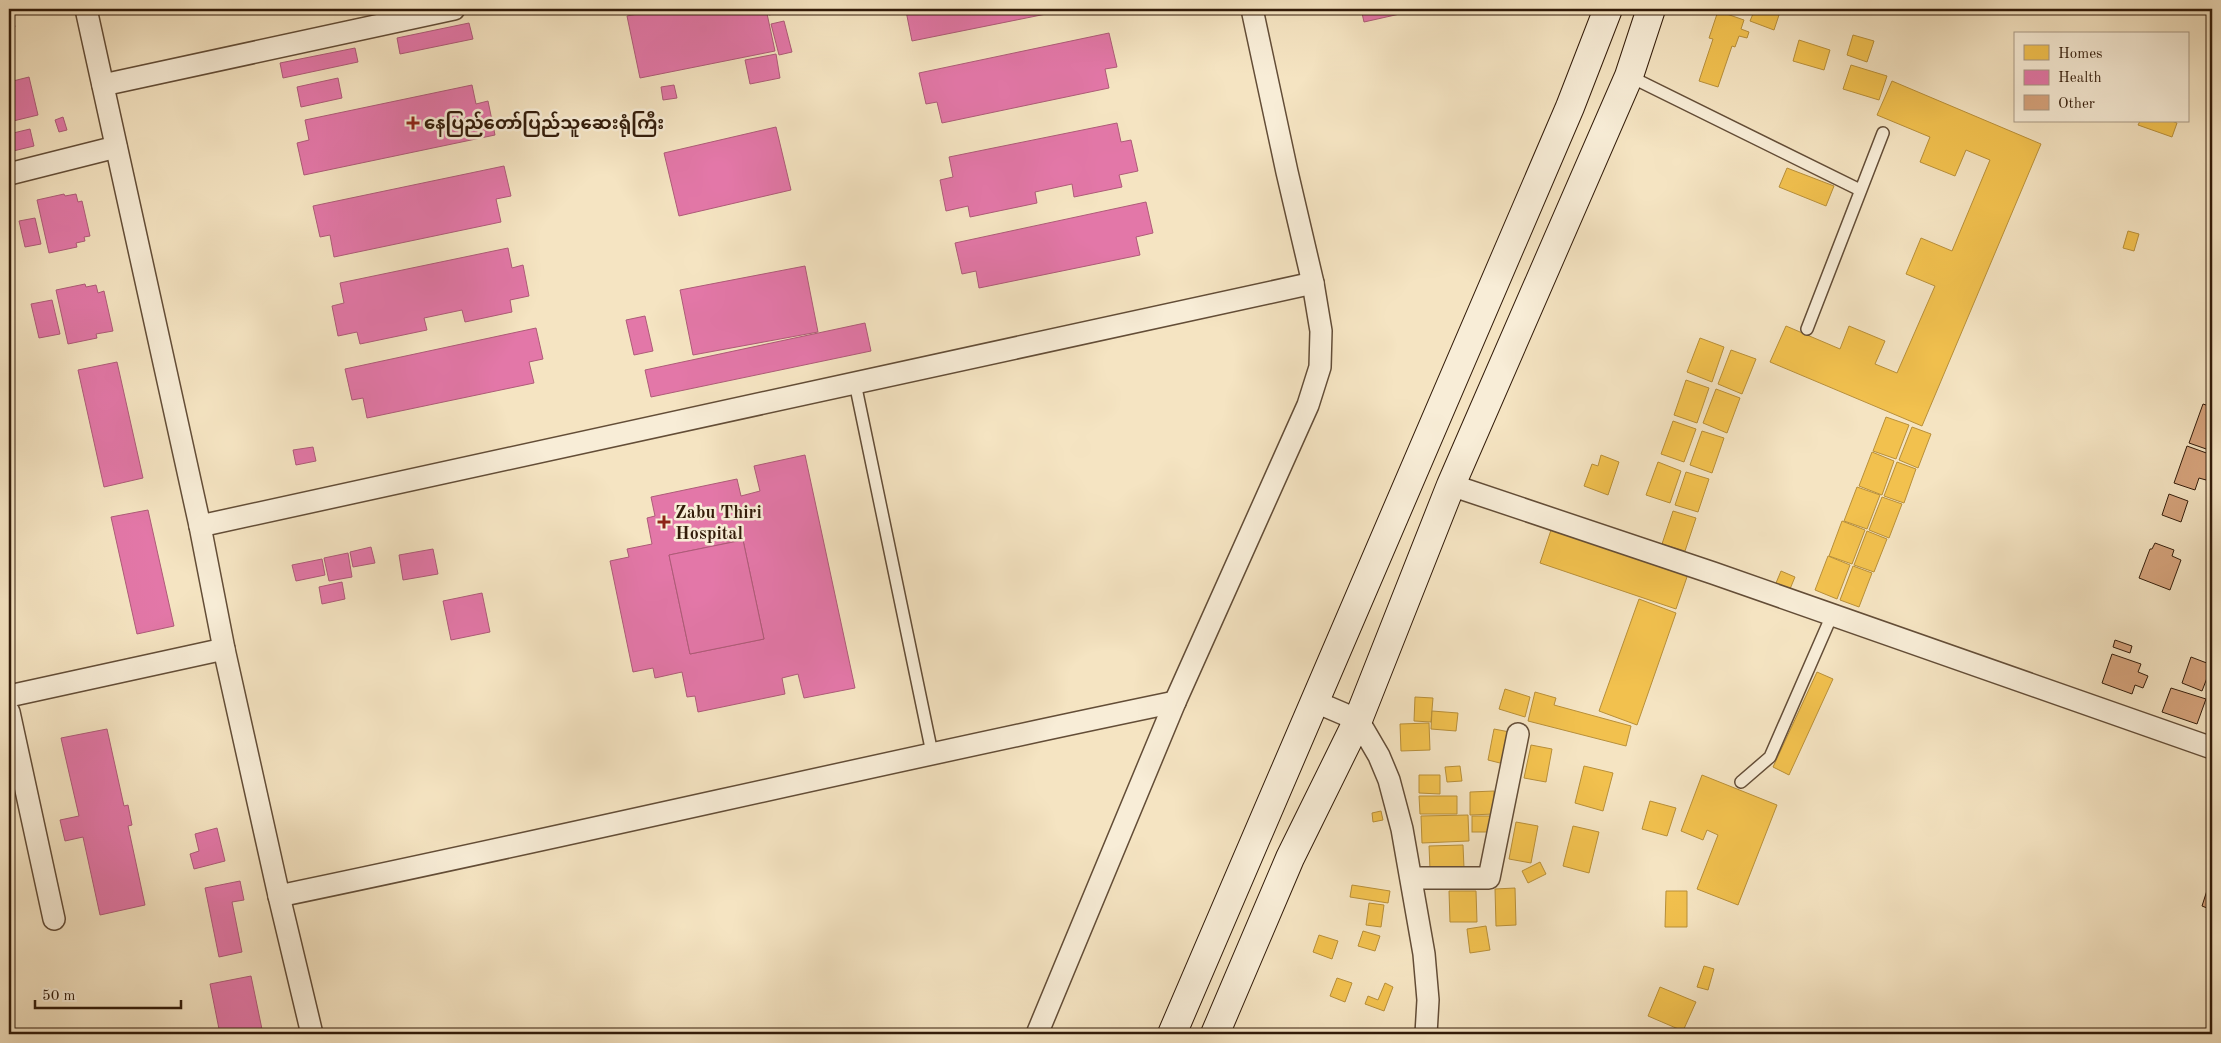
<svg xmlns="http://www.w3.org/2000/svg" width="2221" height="1043" font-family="'Old Standard TT','Noto Sans Myanmar',serif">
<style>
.homes{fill:#f2c14e;stroke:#b88f39}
.health{fill:#e377a8;stroke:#ae5b78;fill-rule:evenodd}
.building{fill:#d6a37c;stroke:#321b09}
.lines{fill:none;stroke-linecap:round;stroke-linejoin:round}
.lane-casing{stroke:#634d37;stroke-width:14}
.street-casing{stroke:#634d37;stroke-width:24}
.secondary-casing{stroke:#321b09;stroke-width:30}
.lane{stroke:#f8edd7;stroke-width:11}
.street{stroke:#f8edd7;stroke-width:21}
.secondary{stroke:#f8edd7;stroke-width:28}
.poi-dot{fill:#8f2418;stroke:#f8edd7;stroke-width:2}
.labels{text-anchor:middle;stroke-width:5;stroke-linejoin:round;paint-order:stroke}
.poi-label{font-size:18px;font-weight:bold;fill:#321b09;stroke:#f8edd7;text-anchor:start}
</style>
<rect width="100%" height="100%" fill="#f5e4c2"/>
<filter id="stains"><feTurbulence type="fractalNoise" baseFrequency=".004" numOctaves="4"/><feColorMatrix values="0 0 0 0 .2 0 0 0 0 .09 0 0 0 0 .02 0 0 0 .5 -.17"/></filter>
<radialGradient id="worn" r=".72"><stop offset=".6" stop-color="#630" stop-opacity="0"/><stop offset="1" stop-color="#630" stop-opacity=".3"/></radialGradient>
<g class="homes">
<polygon points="1755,9 1770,9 1780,12 1774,30 1750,21"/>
<polygon points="1718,11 1744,20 1741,29 1749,32 1747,38 1739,36 1735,47 1732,46 1718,87 1699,81 1713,39 1709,38"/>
<polygon points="1853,35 1874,41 1867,62 1847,55"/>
<polygon points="1799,40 1830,50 1824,70 1793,61"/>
<polygon points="1851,65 1887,76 1879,100 1843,89"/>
<polygon points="1892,81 2041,144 1922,426 1770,362 1786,326 1840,349 1849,326 1885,341 1875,364 1897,373 1935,286 1906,274 1921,238 1952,251 1990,160 1966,150 1955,176 1920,162 1930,137 1877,115"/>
<polygon points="2140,121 2172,121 2177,123 2172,137 2138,125"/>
<polygon points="1787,168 1834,186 1826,206 1779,187"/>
<polygon points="2128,231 2139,234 2134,251 2123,248"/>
<polygon points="1700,338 1724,347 1712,382 1687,372"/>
<polygon points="1731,350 1756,359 1742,394 1718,384"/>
<polygon points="1686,380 1709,388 1697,423 1674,415"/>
<polygon points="1716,389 1740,398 1727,433 1703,423"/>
<polygon points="1886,417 1909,425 1896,459 1873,451"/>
<polygon points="1673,421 1696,429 1684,462 1661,454"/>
<polygon points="1912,427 1931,434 1918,468 1899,460"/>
<polygon points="1702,431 1724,438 1712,473 1690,465"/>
<polygon points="1872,452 1894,461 1882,495 1859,486"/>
<polygon points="1601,455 1619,462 1608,495 1584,486 1592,464 1598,466"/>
<polygon points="1658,462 1681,471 1670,503 1646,495"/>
<polygon points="1897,462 1916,469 1904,503 1884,496"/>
<polygon points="1686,472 1709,479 1698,512 1675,505"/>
<polygon points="1857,487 1880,495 1867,529 1844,521"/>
<polygon points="1882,497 1902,504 1889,538 1869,530"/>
<polygon points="1673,511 1696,518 1685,551 1662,544"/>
<polygon points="1842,521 1865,530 1852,564 1829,556"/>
<polygon points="1552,527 1688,574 1676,609 1540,563"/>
<polygon points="1867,531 1887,539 1874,572 1854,565"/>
<polygon points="1828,556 1850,565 1837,599 1815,590"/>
<polygon points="1853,566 1872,573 1859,607 1840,600"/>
<polygon points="1781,571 1795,577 1790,589 1776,583"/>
<polygon points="1639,599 1676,613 1637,725 1599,711"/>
<polygon points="1817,672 1833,679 1789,775 1773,767"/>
<polygon points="1505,689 1530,697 1525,717 1499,709"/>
<polygon points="1535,692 1556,698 1554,705 1631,726 1626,746 1528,721"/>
<polygon points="1415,697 1433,698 1431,722 1414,721"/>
<polygon points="1432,711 1458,713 1456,731 1431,729"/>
<polygon points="1429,723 1430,750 1401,751 1400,724"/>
<polygon points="1494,729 1515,733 1508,765 1488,760"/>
<polygon points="1531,745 1552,749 1546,782 1524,778"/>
<polygon points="1460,766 1462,781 1447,782 1445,767"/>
<polygon points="1584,766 1613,773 1603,811 1575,803"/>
<polygon points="1419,775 1440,775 1440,794 1419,793"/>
<polygon points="1702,775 1777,805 1738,905 1697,889 1718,835 1707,830 1703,840 1681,831"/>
<polygon points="1494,791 1494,814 1470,815 1470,792"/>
<polygon points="1419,796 1457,796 1457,814 1420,814"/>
<polygon points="1650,801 1676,808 1667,836 1642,829"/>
<polygon points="1381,811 1383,820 1373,822 1372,813"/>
<polygon points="1468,815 1469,841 1422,843 1421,816"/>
<rect x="1472" y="816" width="18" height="16"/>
<polygon points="1516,822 1538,826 1531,863 1509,859"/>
<polygon points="1573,826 1599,832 1589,873 1563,866"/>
<polygon points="1463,845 1464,868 1430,869 1429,846"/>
<polygon points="1540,862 1546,874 1528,883 1522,871"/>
<polygon points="1352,885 1390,891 1388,903 1350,897"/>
<polygon points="1515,888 1516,925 1496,926 1495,889"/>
<polygon points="1449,891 1476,891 1477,922 1450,922"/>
<polygon points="1666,891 1687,891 1687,927 1665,927"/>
<polygon points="1369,903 1384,905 1381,927 1366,925"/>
<polygon points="1486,926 1490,950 1470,953 1467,929"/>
<polygon points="1363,931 1380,936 1375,951 1358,946"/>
<polygon points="1319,935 1338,941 1332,959 1313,952"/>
<polygon points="1704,966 1714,969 1708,990 1697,987"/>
<polygon points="1337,978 1352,983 1345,1002 1330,996"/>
<polygon points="1385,983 1393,987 1384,1011 1365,1004 1368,996 1378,1000"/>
<polygon points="1660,987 1696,1002 1683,1031 1648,1016"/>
</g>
<g class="health">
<polygon points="9,9 11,9 15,27 9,29"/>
<polygon points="664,9 766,9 775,51 640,78 627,16"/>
<polygon points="767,9 782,9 782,12 769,15"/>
<polygon points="916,9 1071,9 912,41 906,11"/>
<polygon points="1361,9 1422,9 1364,22"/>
<polygon points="784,21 792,52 779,55 771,24"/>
<polygon points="469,23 473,39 400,54 397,38"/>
<polygon points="1109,33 1117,67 1105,69 1109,88 942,123 937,102 926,104 919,73"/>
<polygon points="355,48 358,62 283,78 280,63"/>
<polygon points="776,54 780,78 750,84 745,60"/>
<polygon points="29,77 38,115 9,122 9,82"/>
<polygon points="338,78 342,98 301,107 297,87"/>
<polygon points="472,85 476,104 488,101 495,135 304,175 297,143 309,140 305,120"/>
<polygon points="674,85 677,98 663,100 661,87"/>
<polygon points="63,117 67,130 59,132 55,120"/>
<polygon points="1117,123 1121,142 1131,140 1138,171 1119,175 1122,187 1074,197 1072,184 1035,192 1037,203 970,217 968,206 946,211 940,180 953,177 949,157"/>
<polygon points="776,127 791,190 679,216 664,153"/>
<polygon points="30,129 34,146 9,152 9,134"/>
<polygon points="504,166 511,196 496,199 501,222 334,257 330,235 320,237 313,206"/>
<polygon points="64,194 65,196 76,194 78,202 82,201 90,236 84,237 85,241 76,243 77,247 49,253 37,200"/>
<polygon points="1146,202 1153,233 1136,237 1140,255 979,288 976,271 962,274 955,243"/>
<polygon points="35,218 41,244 25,247 19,221"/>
<polygon points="508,248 512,268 523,265 529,296 510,300 512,312 465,322 462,310 424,318 427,330 360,344 357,332 338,336 332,306 344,303 340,283"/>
<polygon points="805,266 818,332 693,355 680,290"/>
<polygon points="85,284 86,287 96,285 98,293 104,291 113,331 96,334 97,338 68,344 56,290"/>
<polygon points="52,300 60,334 39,338 31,304"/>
<polygon points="645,316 653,351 634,355 626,320"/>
<polygon points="865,323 871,351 651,397 645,370"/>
<polygon points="536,328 543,359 529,362 534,383 367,418 363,398 352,400 345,369"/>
<polygon points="117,362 143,478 104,487 78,370"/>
<polygon points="313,447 316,461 296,465 293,450"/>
<path d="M805 455 855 688 804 698 798 674 782 678 785 694 698 712 695 696 687 697 682 672 655 678 653 668 633 672 610 561 629 557 627 549 652 544 647 518 655 516 651 497 737 479 741 496 760 491 754 466ZM743 540 764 639 690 654 669 555Z"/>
<polygon points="148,510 174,626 137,634 111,517"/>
<polygon points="743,540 764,639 690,654 669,555"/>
<polygon points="371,547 375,563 353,567 350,552"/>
<polygon points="433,549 438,574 403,580 399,555"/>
<polygon points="348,553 352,577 329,581 324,558"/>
<polygon points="322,559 325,575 296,581 292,565"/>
<polygon points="342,582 345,599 322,604 319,587"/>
<polygon points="482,593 490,632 451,640 443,601"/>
<polygon points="107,729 124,806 128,805 132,825 128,826 145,905 100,915 83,837 65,841 60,820 79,816 61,738"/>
<polygon points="217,828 225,861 194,869 190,854 199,851 195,834"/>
<polygon points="240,881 244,900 232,902 242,952 219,957 205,888"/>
<polygon points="251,976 263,1034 220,1034 210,984"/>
</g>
<g class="building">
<polygon points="2203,404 2212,407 2212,451 2189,443"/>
<polygon points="2187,446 2212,455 2212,463 2206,480 2199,478 2195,490 2174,483"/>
<polygon points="2169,494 2188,501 2181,522 2162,515"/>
<polygon points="2155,543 2174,550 2172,556 2181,560 2170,590 2139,578 2150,549 2152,549"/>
<polygon points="2115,640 2132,646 2130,653 2113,647"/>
<polygon points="2112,654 2141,664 2138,672 2148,676 2143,688 2135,685 2132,694 2102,683"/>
<polygon points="2191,657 2212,665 2202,691 2182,683"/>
<polygon points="2171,688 2206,699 2197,724 2162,712"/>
<polygon points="2211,878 2212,879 2212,910 2202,906"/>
</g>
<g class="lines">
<defs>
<g id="lane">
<polyline points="1629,76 1860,190"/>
<polyline points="1807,329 1883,133"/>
<polyline points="855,383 932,753"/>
<polyline points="1741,782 1770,757 1832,615"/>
</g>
<g id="street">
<polyline points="86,9 200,526 224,649 279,896 312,1034"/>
<polyline points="103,85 454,9"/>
<polyline points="9,174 116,147"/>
<polyline points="1451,485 1713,573 2212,748"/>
<polyline points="200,526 1313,283"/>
<polyline points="9,696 224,649"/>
<polyline points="1316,702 1358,720 1379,756 1389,780 1402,829 1424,954 1428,1000 1426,1034"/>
<polyline points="9,712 54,919"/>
<polyline points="1412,878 1489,878 1518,734"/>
<path d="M279 896C578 834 875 764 1175 702"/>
<polyline points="1037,1034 1175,702 1308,405 1320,367 1321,331 1313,283 1287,172 1252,9"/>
</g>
<g id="secondary">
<polyline points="1172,1034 1570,107 1608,9"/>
<polyline points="1215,1034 1290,858 1358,720 1451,485 1629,76 1651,9"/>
</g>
</defs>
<use href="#lane" class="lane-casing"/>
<use href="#street" class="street-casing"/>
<use href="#secondary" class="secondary-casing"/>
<use href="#lane" class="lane"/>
<use href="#street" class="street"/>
<use href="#secondary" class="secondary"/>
</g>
<g class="poi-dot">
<path d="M410.5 115.5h5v5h5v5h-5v5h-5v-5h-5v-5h5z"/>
<path d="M661.5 514.5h5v5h5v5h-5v5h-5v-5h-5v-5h5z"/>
</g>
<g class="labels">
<g class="poi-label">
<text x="424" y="129">နေပြည်တော်ပြည်သူဆေးရုံကြီး</text>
<text x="675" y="518">Zabu Thiri<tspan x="675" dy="21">Hospital</tspan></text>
</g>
</g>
<rect width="2221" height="1043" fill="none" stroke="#f5e4c2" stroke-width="30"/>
<rect x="10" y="10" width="2201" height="1023" fill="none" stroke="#321b09" stroke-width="2.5"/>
<rect x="15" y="15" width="2191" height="1013" fill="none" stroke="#321b09"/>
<rect x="2014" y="32" width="175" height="90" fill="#f8edd7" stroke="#a99985"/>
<rect x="2024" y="45" width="25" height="15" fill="#f2c14e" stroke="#a99985"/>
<text x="2058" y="58" font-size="15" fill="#321b09">Homes</text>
<rect x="2024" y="70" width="25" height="15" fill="#e377a8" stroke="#a99985"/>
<text x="2058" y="82" font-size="15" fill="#321b09">Health</text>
<rect x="2024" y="95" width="25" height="15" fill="#d6a37c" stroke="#a99985"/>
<text x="2058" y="108" font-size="15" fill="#321b09">Other</text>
<path d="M35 1000v8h146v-8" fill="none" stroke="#321b09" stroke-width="2.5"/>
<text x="42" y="1000" font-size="15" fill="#321b09" stroke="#f8edd7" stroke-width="4" paint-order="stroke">50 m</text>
<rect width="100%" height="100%" filter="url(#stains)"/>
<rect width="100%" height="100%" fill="url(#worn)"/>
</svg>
